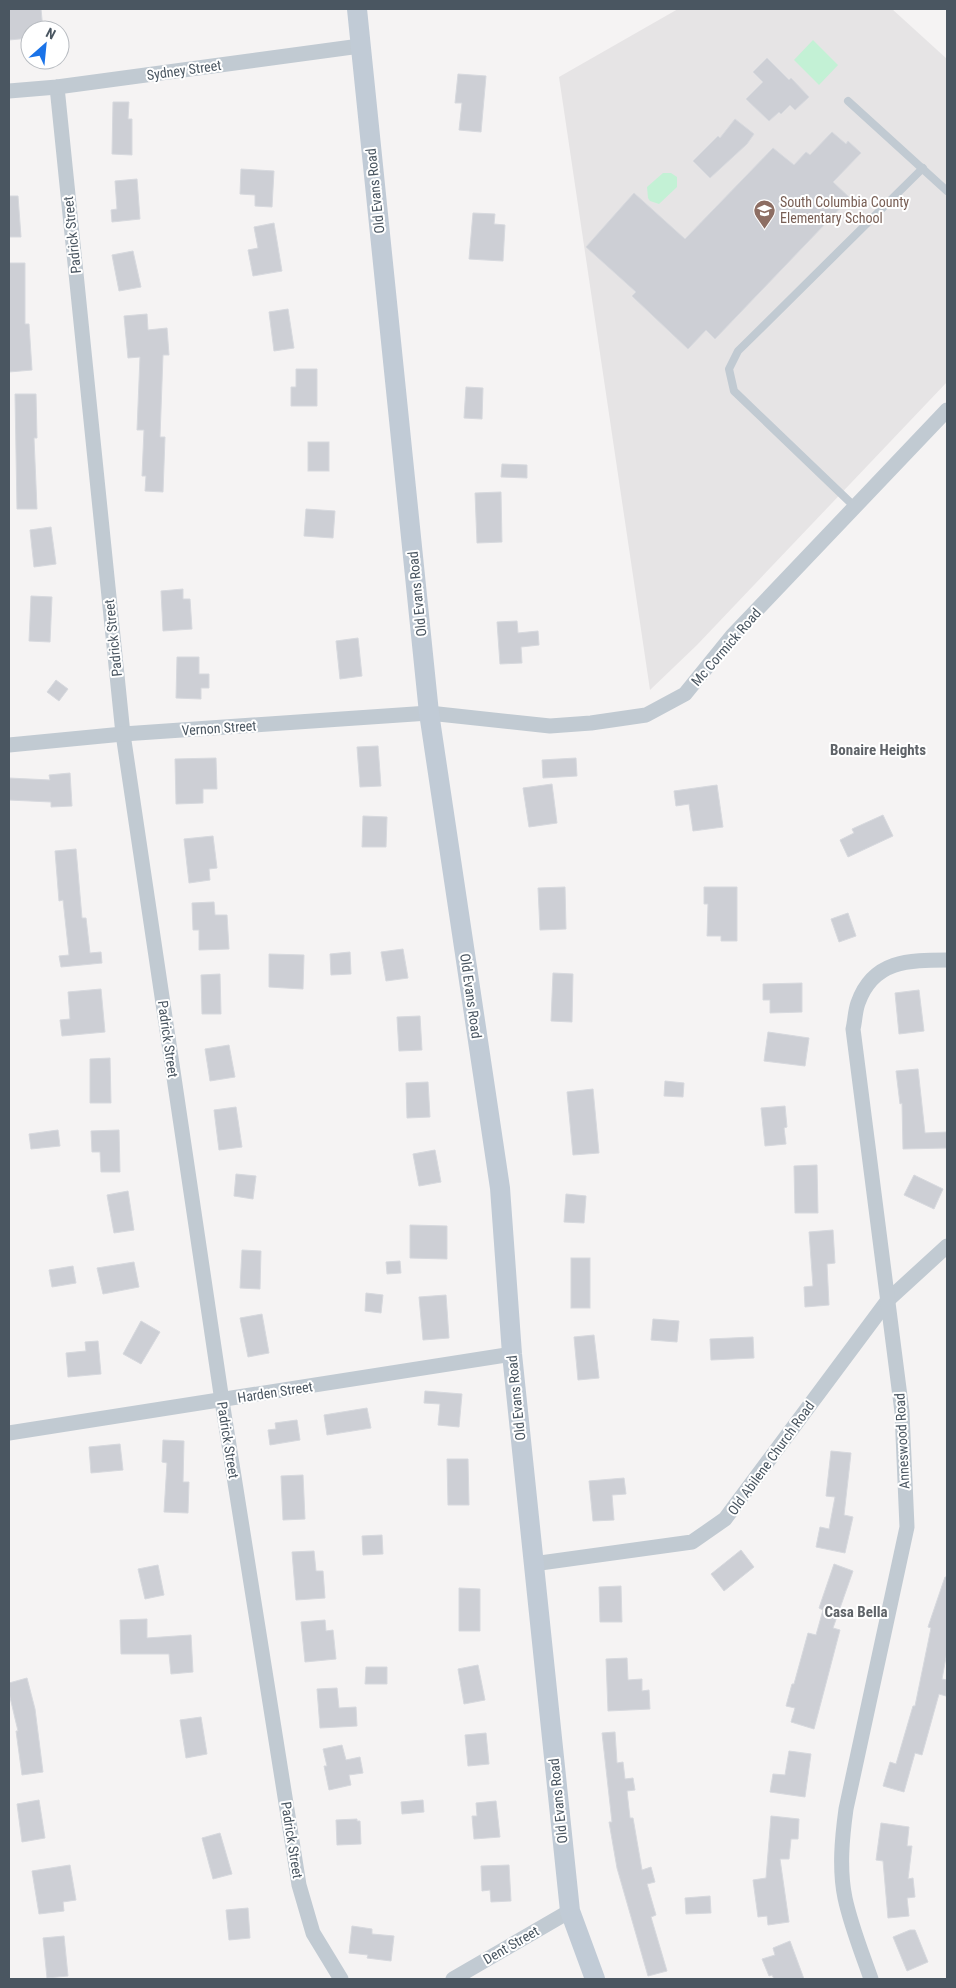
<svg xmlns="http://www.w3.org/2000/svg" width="956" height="1988" font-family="'Roboto Condensed',sans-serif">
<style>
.education{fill:#e6e4e5}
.green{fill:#c3f1d5}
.building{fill:#cdcfd5;stroke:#d7d9de}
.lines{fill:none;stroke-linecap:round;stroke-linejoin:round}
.lane{stroke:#c1cad2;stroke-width:8}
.street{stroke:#c1cad2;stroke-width:15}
.secondary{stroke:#c1cbd6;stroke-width:20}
.labels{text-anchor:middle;stroke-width:4;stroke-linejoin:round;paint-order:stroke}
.street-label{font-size:14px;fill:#4a5661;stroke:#fff}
.education-label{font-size:14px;fill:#785e54;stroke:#fff;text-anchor:start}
.neighbourhood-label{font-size:15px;font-weight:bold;fill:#5f6368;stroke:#fff}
</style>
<rect width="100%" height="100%" fill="#f5f3f3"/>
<polygon class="education" points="678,9 892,9 947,59 947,382 697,645 650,690 559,77"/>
<g class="green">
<polygon points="813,40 838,65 819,85 794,60"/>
<polygon points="663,173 671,173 677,177 677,187 659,204 650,201 648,198 647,187"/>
</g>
<g class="building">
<polygon points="9,9 41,9 43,30 30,30 30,38 9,40"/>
<polygon points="767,58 789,80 791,78 809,97 795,110 790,105 781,114 779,112 769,121 746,99 763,82 753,72"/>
<polygon points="458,74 486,76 481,132 459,130 462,103 455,103"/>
<polygon points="113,102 129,102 128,119 132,119 132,155 112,154"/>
<polygon points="735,119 754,134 747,144 710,178 693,161 718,136 720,138"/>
<polygon points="832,132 846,144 848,141 861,153 833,182 850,198 715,339 706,330 688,349 632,296 636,292 586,247 634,193 685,239 773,148 794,165 806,152 810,155"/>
<polygon points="241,169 274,171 272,207 255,206 255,195 240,194"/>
<polygon points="137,179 140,219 112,222 111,210 117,209 115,181"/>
<polygon points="9,196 18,196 21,237 9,237"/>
<polygon points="473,213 495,214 494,224 505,225 503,261 469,259"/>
<polygon points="274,223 282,271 253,276 248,250 258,248 254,227"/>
<polygon points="133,251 141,287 119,291 112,255"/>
<polygon points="9,263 25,263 25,324 29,324 32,370 9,372"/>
<polygon points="288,309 294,348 274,351 269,312"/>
<polygon points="147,314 148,330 167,328 169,355 163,355 160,437 165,437 163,492 145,491 146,476 142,476 144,430 137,430 140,357 128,358 124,316"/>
<polygon points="296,369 317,369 317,406 291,406 291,387 296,387"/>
<polygon points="466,387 483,388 482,419 464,418"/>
<polygon points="15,394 36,394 37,438 34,438 37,509 17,509"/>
<rect x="308" y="442" width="21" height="29"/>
<polygon points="502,464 527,465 527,478 501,477"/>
<polygon points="501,492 502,542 477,543 475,493"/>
<polygon points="306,509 335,511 333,538 304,536"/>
<polygon points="51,527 56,564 34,567 30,530"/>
<polygon points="183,589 183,599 190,599 192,629 163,631 161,591"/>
<polygon points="31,596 52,597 50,642 29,641"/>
<polygon points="517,621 518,633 538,631 539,645 521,647 522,663 500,664 497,622"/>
<polygon points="358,638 362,676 340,679 336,641"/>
<polygon points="177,657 199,657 199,674 209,674 209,688 201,688 201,699 176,698"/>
<polygon points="56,680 68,689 59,701 47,692"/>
<polygon points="378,746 381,786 360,787 357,747"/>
<polygon points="216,758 217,789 203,789 203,803 176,804 175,759"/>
<polygon points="576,758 577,776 543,778 542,760"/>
<polygon points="70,773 72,806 51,807 51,802 9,800 9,778 50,780 49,775"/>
<polygon points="552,784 557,823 529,827 523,788"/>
<polygon points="717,785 723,827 693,831 689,804 676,806 674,791"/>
<polygon points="883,815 893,836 848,857 840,840 854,833 852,829"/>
<polygon points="363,816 387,817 386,847 362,847"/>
<polygon points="213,836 217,868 209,869 210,880 189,883 184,839"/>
<polygon points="76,849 82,918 86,918 90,953 101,952 102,963 61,967 59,956 69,955 63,900 59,901 55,851"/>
<polygon points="565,887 566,929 540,930 538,888"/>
<polygon points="704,887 737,887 737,941 721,941 721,936 707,936 708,904 704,904"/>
<polygon points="214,902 215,915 227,915 229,949 199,950 199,930 193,930 192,903"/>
<polygon points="848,913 856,936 839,942 831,919"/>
<polygon points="403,949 408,978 386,981 381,952"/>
<polygon points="350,952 351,974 331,975 330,954"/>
<polygon points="269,954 304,955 303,989 269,987"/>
<polygon points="553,973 573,974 572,1022 551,1021"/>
<polygon points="220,974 221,1014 202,1014 201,975"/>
<polygon points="802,983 802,1012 770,1013 770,1000 763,1000 763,984"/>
<polygon points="101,989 105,1032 62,1036 60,1020 70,1019 68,992"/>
<polygon points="919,990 924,1031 899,1034 895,993"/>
<polygon points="420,1016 422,1050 399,1051 397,1017"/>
<polygon points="768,1032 809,1038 805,1066 764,1061"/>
<polygon points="229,1045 235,1077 210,1081 205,1049"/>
<polygon points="110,1058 111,1103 90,1103 90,1059"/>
<polygon points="918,1069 925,1133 947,1132 947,1148 903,1149 902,1103 900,1104 896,1071"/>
<polygon points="665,1081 684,1083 683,1097 664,1096"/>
<polygon points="428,1082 430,1117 407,1118 406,1083"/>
<polygon points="593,1089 599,1153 573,1155 567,1092"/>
<polygon points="785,1106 787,1127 784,1128 786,1144 765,1146 761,1108"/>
<polygon points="236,1107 242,1147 219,1150 214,1110"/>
<polygon points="58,1130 60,1146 31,1149 29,1134"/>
<polygon points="119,1130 120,1172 101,1172 100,1152 92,1152 91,1131"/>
<polygon points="435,1150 441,1182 419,1186 413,1154"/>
<polygon points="817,1165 818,1213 795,1213 794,1166"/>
<polygon points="236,1174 256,1176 253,1199 234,1196"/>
<polygon points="914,1175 943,1189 934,1209 904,1195"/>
<polygon points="128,1191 134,1230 114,1233 107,1195"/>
<polygon points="566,1194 586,1196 584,1223 564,1222"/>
<polygon points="410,1225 447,1226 447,1259 410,1258"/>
<polygon points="833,1230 835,1263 827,1264 829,1305 805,1307 804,1287 813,1286 809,1232"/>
<polygon points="242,1250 261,1251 260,1289 240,1288"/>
<rect x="571" y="1258" width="19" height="50"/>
<polygon points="400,1261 401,1273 387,1274 386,1262"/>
<polygon points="134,1262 139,1287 103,1294 97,1268"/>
<polygon points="73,1266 76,1283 52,1287 49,1270"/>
<polygon points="366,1293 383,1295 381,1313 365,1311"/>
<polygon points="446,1295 449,1338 423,1340 419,1297"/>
<polygon points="262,1314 269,1353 248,1357 240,1318"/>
<polygon points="653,1319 679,1321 677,1342 651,1340"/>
<polygon points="141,1321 160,1332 141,1364 123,1354"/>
<polygon points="594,1335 599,1378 578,1380 574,1337"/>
<polygon points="753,1337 754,1358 711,1360 710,1339"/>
<polygon points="98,1341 101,1374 68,1377 66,1353 86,1351 85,1342"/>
<polygon points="425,1391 462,1394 459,1427 438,1425 440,1404 424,1403"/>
<polygon points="367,1408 371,1428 327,1435 324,1415"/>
<polygon points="297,1420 300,1440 270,1445 268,1430 276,1429 275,1423"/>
<polygon points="163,1440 184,1441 183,1482 189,1482 188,1513 164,1512 167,1463 162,1462"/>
<polygon points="120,1444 123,1470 91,1473 89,1447"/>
<polygon points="831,1451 851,1453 844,1515 853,1517 845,1553 816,1547 820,1527 829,1529 835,1497 826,1496"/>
<polygon points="447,1459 468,1459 469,1505 448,1505"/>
<polygon points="303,1475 305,1519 283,1520 281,1476"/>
<polygon points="624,1478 626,1494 612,1495 614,1520 593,1521 589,1481"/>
<polygon points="382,1535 383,1554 363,1555 362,1536"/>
<polygon points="741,1550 754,1567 724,1591 711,1574"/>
<polygon points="314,1551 316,1571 323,1571 325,1598 296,1600 292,1552"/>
<polygon points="834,1564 853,1571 833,1628 840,1630 814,1729 791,1722 795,1708 786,1706 792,1684 794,1684 808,1633 816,1635 823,1610 819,1608"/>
<polygon points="158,1565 164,1595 145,1599 138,1569"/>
<polygon points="945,1577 947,1577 947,1652 942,1679 947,1680 946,1696 939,1694 922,1755 915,1753 904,1792 883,1786 890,1762 896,1764 913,1706 915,1706 931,1628 928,1627"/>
<polygon points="621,1586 622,1622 600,1622 599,1587"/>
<polygon points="459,1588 480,1589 480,1631 459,1631"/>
<polygon points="147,1619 147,1638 191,1635 193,1672 171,1674 169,1654 121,1654 120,1620"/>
<polygon points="325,1620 326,1631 333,1630 336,1659 305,1662 301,1622"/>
<polygon points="627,1658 628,1680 642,1679 642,1691 649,1690 650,1709 608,1711 606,1659"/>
<polygon points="478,1665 485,1700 464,1704 458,1669"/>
<polygon points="366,1667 387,1667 387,1684 365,1684"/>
<polygon points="27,1678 35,1709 43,1772 22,1775 16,1731 18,1731 9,1693 9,1683"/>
<polygon points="337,1688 339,1708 356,1707 357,1726 320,1728 317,1689"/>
<polygon points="201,1717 207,1754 186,1758 180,1720"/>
<polygon points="615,1732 617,1763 623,1762 625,1779 633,1778 635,1790 627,1791 630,1818 633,1818 642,1870 651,1867 655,1882 647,1884 656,1915 651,1917 667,1971 648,1976 617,1868 609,1822 612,1822 602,1733"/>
<polygon points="486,1733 489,1764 468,1766 465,1735"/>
<polygon points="342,1745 346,1760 360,1757 363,1773 349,1775 351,1785 329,1790 324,1766 327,1766 323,1749"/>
<polygon points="789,1751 811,1754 805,1797 770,1792 773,1774 785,1775"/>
<polygon points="39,1800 45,1838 22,1842 17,1804"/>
<polygon points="423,1800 424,1812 402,1814 401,1802"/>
<polygon points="496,1801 500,1837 474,1839 472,1816 477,1816 476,1803"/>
<polygon points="771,1816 799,1819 798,1839 791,1839 789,1859 780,1859 789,1922 768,1925 767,1916 758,1917 753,1880 766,1878"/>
<polygon points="357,1819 357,1821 360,1821 361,1844 337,1845 336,1820"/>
<polygon points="881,1823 909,1827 907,1846 912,1846 908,1879 913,1878 915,1897 907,1898 909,1916 888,1918 883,1861 876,1860"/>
<polygon points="220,1833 232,1874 213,1879 202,1838"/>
<polygon points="70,1865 76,1900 63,1902 64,1911 39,1914 32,1871"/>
<polygon points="509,1865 511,1901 491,1902 490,1890 482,1891 481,1866"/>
<polygon points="710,1896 711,1913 686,1914 685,1898"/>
<polygon points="248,1908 250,1938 229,1940 226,1910"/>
<polygon points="352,1926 372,1929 372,1934 394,1936 391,1961 367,1958 368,1955 349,1953"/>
<polygon points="910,1930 915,1930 928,1962 907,1971 893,1937"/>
<polygon points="64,1936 68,1976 47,1978 43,1938"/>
<polygon points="790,1941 804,1979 774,1979 772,1975 769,1976 762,1959 775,1955 773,1948"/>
</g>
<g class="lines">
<g class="lane">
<polyline points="848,101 947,191"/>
<polyline points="855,507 734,391 729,369 738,351 923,168"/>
</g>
<g class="street">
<polyline points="57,87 123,734 222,1401 299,1885 313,1933 341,1979"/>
<polyline points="9,91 57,87 360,46"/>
<polyline points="9,745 123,734 429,713 550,726 591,723 646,715 685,694 732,636 947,410"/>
<polyline points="9,1433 512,1354"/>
<polyline points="533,1564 692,1542 725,1519 888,1300 947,1246"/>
<polyline points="453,1979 570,1911"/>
<path d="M871 1979C862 1953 851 1926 845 1898 839 1869 842 1838 846 1809L907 1527 902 1412 853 1029C855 1021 855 1011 858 1003 873 960 909 960 947 960"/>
</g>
<polyline class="secondary" points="357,9 429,713 500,1188 512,1354 570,1911 595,1979"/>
</g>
<defs>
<symbol id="school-pin" viewBox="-11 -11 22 30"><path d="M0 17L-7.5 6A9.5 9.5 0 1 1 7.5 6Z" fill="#8d6e63" stroke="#fff"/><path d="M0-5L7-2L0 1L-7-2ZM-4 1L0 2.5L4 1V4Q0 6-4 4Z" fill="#fff"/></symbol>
</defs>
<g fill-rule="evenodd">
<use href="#school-pin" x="752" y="198" width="25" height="34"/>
</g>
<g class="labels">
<g class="street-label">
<text transform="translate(184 70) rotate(-8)" y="5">Sydney Street</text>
<text transform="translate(375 191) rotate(-96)" y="5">Old Evans Road</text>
<text transform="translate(72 235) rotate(-96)" y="5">Padrick Street</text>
<text transform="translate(417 594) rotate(-96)" y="5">Old Evans Road</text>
<text transform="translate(113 638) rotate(-96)" y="5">Padrick Street</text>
<text transform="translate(726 647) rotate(-49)" y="5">Mc Cormick Road</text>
<text transform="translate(219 728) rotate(-4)" y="5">Vernon Street</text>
<text transform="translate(471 996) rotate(82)" y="5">Old Evans Road</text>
<text transform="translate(168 1039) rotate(82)" y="5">Padrick Street</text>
<text transform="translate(275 1392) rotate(-9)" y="5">Harden Street</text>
<text transform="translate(516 1398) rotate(-96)" y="5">Old Evans Road</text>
<text transform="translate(228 1440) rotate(81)" y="5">Padrick Street</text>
<text transform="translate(902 1441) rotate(-93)" y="5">Anneswood Road</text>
<text transform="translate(771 1458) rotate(-54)" y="5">Old Abilene Church Road</text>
<text transform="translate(558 1801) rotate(-96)" y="5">Old Evans Road</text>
<text transform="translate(292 1840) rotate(81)" y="5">Padrick Street</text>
<text transform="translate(511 1945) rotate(-30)" y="5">Dent Street</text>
</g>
<g class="education-label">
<text x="780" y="207">South Columbia County<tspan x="780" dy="16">Elementary School</tspan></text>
</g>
<g class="neighbourhood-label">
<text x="878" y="755">Bonaire Heights</text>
<text x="856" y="1617">Casa Bella</text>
</g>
</g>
<rect width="956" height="1988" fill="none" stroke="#4a5661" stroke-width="20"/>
<g transform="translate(45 45) rotate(27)"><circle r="24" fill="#ffffff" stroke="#b7bbc0"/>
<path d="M0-4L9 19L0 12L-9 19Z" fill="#1a73e8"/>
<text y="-8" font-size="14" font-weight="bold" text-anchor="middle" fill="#4a5661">N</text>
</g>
</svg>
